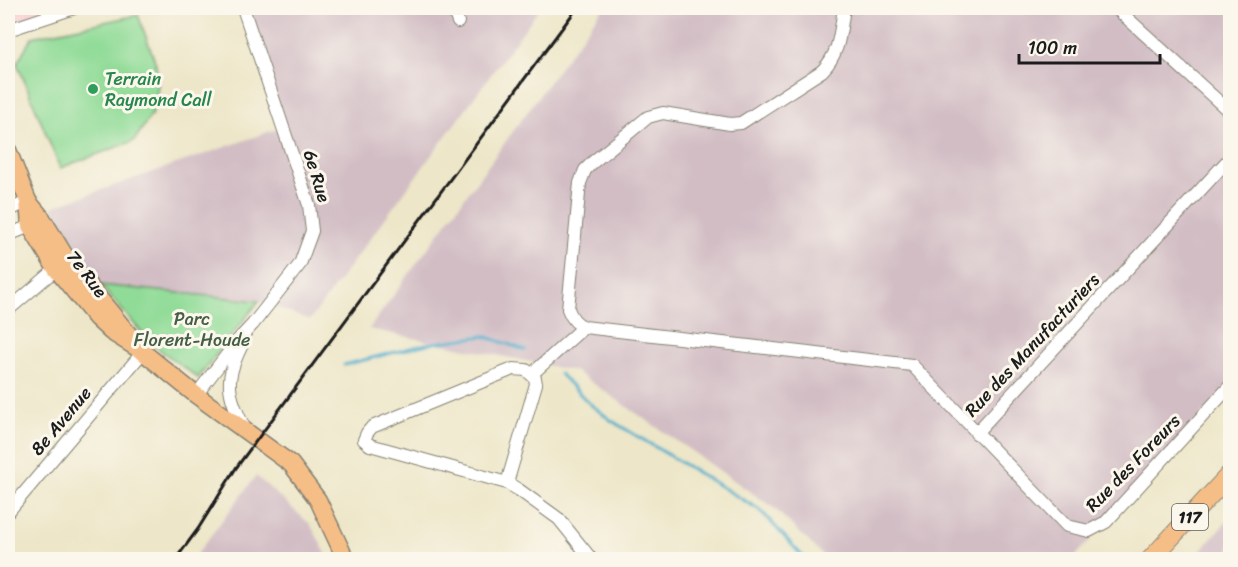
<svg xmlns="http://www.w3.org/2000/svg" width="1238" height="567" font-family="Sriracha,sans-serif">
<style>
.built{fill:#f7cfd0}
.industrial{fill:#d2bdc5}
.green{fill:#90db97;stroke:#567c5a;stroke-width:1.5}
.lines{fill:none;stroke-linecap:round;stroke-linejoin:round}
.stream{stroke:#4eadcc;stroke-width:3}
.minor-casing{stroke:#848172;stroke-width:14}
.major-casing{stroke:#848172;stroke-width:19}
.highway-casing{stroke:#848172;stroke-width:20}
.minor{stroke:#fff;stroke-width:12}
.major{stroke:#f6be87;stroke-width:16}
.highway{stroke:#f6be87;stroke-width:18}
.rail{stroke:#1c1c1c;stroke-width:3}
.leisure-dot{fill:#2e9e5b;stroke:#fbf7ec;stroke-width:2}
.labels{text-anchor:middle;stroke-width:6;stroke-linejoin:round;paint-order:stroke}
.shield{fill:#fbf7ec;stroke:#5f5e5a;stroke-width:1.5}
.shield-label{font-size:16px;font-weight:bold;fill:#1c1c1c}
.leisure-label{font-size:18px;fill:#27864d;stroke:#fbf7ec;text-anchor:start}
.street-label{font-size:18px;fill:#1c1c1c;stroke:#fbf7ec}
.park-label{font-size:18px;fill:#455f47;stroke:#fbf7ec}
</style>
<rect width="100%" height="100%" fill="#fbf7ec"/>
<filter id="ink" filterUnits="userSpaceOnUse"><feTurbulence type="fractalNoise" baseFrequency=".0167" numOctaves="2"/><feDisplacementMap in="SourceGraphic" scale="12" xChannelSelector="R" yChannelSelector="G"/><feConvolveMatrix kernelMatrix="1 2 1 2 8 2 1 2 1" color-interpolation-filters="sRGB"/></filter>
<filter id="wash" filterUnits="userSpaceOnUse"><feTurbulence type="fractalNoise" baseFrequency=".008" numOctaves="4" result="noise"/><feDisplacementMap in="SourceGraphic" scale="24" xChannelSelector="R" yChannelSelector="G"/><feGaussianBlur stdDeviation="1.35" result="paint"/><feColorMatrix in="noise" values="0 0 0 0 0 0 0 0 0 0 0 0 0 0 0 0 0 1.4 0 .05"/><feComposite in="paint" operator="in"/></filter>
<g filter="url(#wash)">
<rect width="100%" height="100%" fill="#ede6c8"/>
<polygon class="built" points="8,8 67,8 8,27"/>
<g class="industrial">
<polygon points="243,8 540,8 310,320 259,301 100,285 52,207 280,128"/>
<polygon points="603,8 1230,8 1230,383 1073,559 827,559 774,508 575,371 369,329"/>
<polygon points="256,476 310,524 329,559 193,559"/>
<polygon points="1230,518 1230,559 1193,559"/>
</g>
<g class="green">
<polygon points="138,15 156,64 158,81 157,97 152,114 134,141 60,168 17,63 32,37"/>
<polygon points="100,285 259,301 198,378 152,344"/>
</g>
<g class="lines">
<g class="stream">
<polyline points="344,365 427,344 484,336 525,350"/>
<polyline points="560,374 590,404 612,421 760,510 806,560"/>
</g>
</g>
</g>
<g filter="url(#ink)">
<g class="lines">
<defs>
<g id="minor">
<polyline points="453,8 458,22"/>
<path d="M844 8C840 32 840 53 822 71L741 123 730 124 663 113 648 117 593 162 585 170 580 183 568 309C572 318 575 323 584 327L912 365 1067 526 1089 531 1106 522 1230 386"/>
<polyline points="1116,8 1230,112"/>
<polyline points="8,30 74,8"/>
<polyline points="8,211 28,201"/>
<polyline points="8,235 30,226"/>
<polyline points="8,310 62,264"/>
<path d="M244 341C224 379 226 391 245 429"/>
<polyline points="532,374 584,327"/>
<polyline points="196,395 239,339 253,324 300,264 312,231 309,205 243,8"/>
<polyline points="976,433 1230,158"/>
<polyline points="507,483 536,384 535,378 526,370 513,369 372,427 367,433 364,440 370,445 507,483 519,490 559,519 592,560"/>
<polyline points="8,512 143,352"/>
</g>
<g id="major">
<polyline points="8,150 28,201 30,226 56,269 96,318 111,332 143,352 196,395 291,464 318,500 346,560"/>
<polyline points="28,201 42,218 67,259 136,343"/>
</g>
<polyline id="highway" points="1150,560 1230,474"/>
</defs>
<use href="#minor" class="minor-casing"/>
<use href="#major" class="major-casing"/>
<use href="#highway" class="highway-casing"/>
<use href="#minor" class="minor"/>
<use href="#major" class="major"/>
<use href="#highway" class="highway"/>
<polyline class="rail" points="175,560 198,529 236,468 577,8"/>
</g>
</g>
<circle class="leisure-dot" cx="93" cy="89" r="6"/>
<g class="labels">
<rect class="shield" x="1172" y="504" width="36" height="26" rx="4.5"/>
<g class="shield-label">
<text x="1190" y="523">117</text>
</g>
<g class="leisure-label">
<text x="105" y="85">Terrain<tspan x="105" dy="21">Raymond Call</tspan></text>
</g>
<g class="street-label">
<text transform="translate(317 176) rotate(73)" y="6">6e Rue</text>
<text transform="translate(87 274) rotate(53)" y="6">7e Rue</text>
<text transform="translate(1032 345) rotate(-47)" y="6">Rue des Manufacturiers</text>
<text transform="translate(61 421) rotate(-50)" y="6">8e Avenue</text>
<text transform="translate(1133 463) rotate(-46)" y="6">Rue des Foreurs</text>
</g>
<g class="park-label">
<text x="192" y="325">Parc<tspan x="192" dy="21">Florent-Houde</tspan></text>
</g>
</g>
<rect width="1238" height="567" fill="none" stroke="#fbf7ec" stroke-width="30"/>
<path d="M1019 54v9h141v-9" fill="none" stroke="#1c1c1c" stroke-width="3"/>
<text x="1028" y="54" font-size="18" fill="#1c1c1c" stroke="#fbf7ec" stroke-width="4.5" paint-order="stroke">100 m</text>
</svg>
